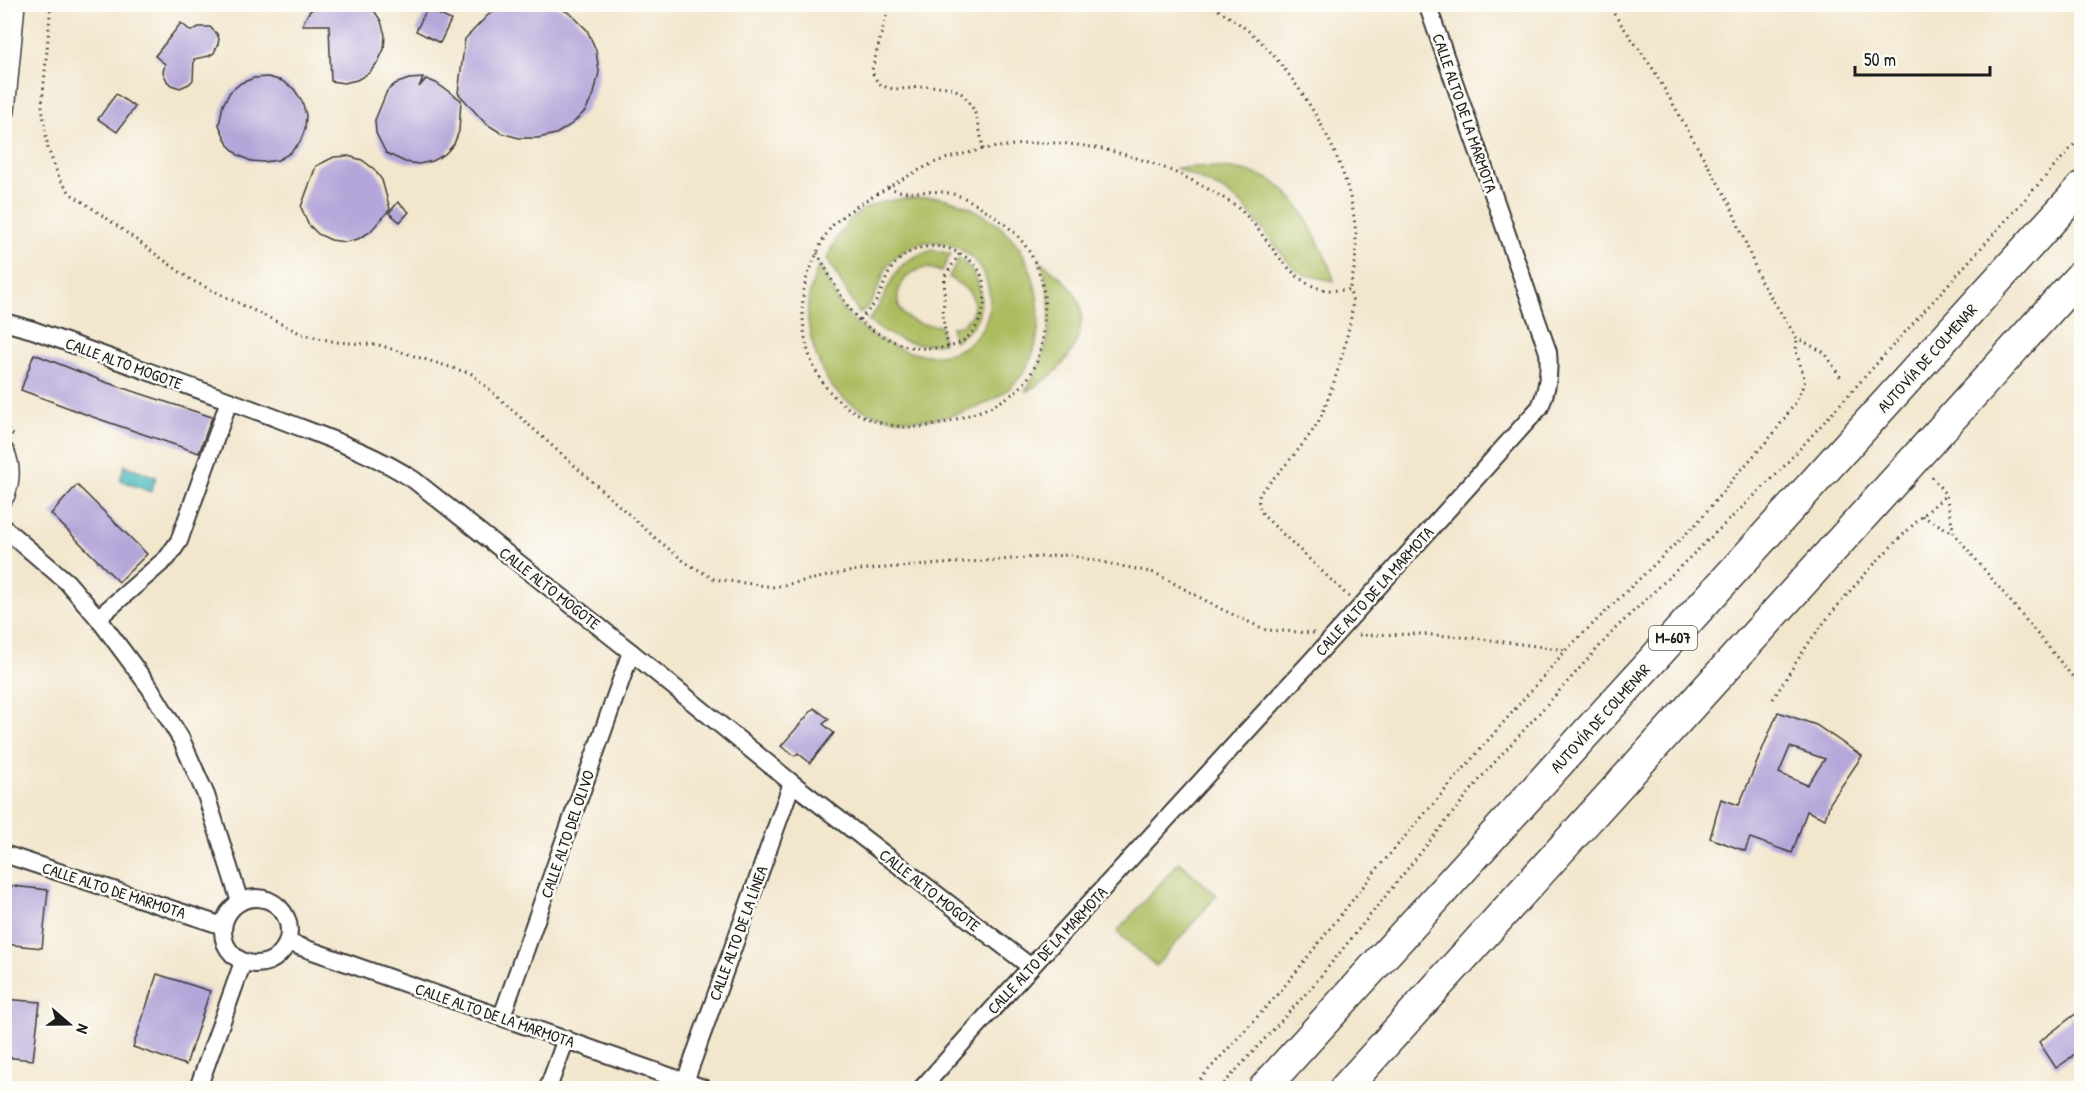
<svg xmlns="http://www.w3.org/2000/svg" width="2086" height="1093" font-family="'Patrick Hand',sans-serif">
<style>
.green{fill:#acbc5f;stroke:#646c3e;stroke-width:1.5}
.water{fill:#47b7bd;stroke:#326a6c;stroke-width:1.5}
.building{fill:#b4a6d9;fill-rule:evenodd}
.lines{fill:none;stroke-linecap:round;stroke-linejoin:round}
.minor-casing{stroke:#3c3a37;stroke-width:20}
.tertiary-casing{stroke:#3c3a37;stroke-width:24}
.motorway-casing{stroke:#3c3a37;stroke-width:33}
.path{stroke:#3c3a37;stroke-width:3;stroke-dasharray:1.5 4.5;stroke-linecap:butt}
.minor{stroke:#fff;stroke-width:16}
.tertiary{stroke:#fff;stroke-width:21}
.motorway{stroke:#fff;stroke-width:30}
.labels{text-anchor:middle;stroke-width:5;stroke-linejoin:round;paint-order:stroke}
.shield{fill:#fdfcf7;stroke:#605f5e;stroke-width:1.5}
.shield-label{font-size:15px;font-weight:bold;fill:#1c1c1c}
.street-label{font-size:16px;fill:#1c1c1c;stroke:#fdfcf7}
</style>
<rect width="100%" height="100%" fill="#fdfcf7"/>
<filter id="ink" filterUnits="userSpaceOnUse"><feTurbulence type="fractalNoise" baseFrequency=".0167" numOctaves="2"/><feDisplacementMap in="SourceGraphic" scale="12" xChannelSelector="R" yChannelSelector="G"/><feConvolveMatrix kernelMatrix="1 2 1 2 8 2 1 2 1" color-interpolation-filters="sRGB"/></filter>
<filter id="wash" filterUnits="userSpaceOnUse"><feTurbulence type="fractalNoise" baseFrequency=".008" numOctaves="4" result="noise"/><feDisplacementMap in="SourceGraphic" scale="24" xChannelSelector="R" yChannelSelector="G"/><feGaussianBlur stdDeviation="1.35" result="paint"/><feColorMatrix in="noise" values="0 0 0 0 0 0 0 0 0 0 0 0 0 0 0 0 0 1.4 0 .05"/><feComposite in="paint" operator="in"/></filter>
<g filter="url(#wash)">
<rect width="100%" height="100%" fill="#f2e6cd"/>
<g class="green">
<path d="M1199 167C1261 169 1286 176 1314 234 1322 249 1330 265 1334 281L1306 275 1294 269 1243 205 1221 189 1176 168Z"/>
<path d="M938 197C981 206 1021 234 1033 278 1041 307 1042 339 1027 367 995 424 877 440 834 389 824 378 819 363 814 348 804 316 806 296 819 265 828 281 836 303 849 316 878 346 936 372 972 341 1000 316 993 269 963 251 950 243 933 239 919 244 911 247 901 251 895 257 878 272 880 303 859 313L827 259C851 199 880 199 938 197Z"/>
<path d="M933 250 951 254 941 272C906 253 874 313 922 324 928 325 935 325 941 326L943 343C912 348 893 339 868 321 896 289 885 262 933 250Z"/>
<path d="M959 258C989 281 989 324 954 341L951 327C969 327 981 306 969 292 964 286 955 282 949 277Z"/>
<path d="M1041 262C1053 271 1067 281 1075 294 1091 318 1075 353 1056 371 1047 380 1036 386 1025 392 1052 350 1056 309 1041 262Z"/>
<polygon points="1179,862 1217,895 1156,966 1117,932"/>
</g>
<polygon class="water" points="125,465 156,477 151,492 120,480"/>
<g id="blocks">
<g class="building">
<polygon points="318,4 366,4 373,9 381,21 385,35 384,49 378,62 369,73 357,80 344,83 331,81 329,25 302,25 309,12"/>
<polygon points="507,4 553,4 571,14 587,30 596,50 599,72 594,94 585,111 572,124 556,134 538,138 519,138 501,133 485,123 458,93 465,39 488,15"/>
<polygon points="427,9 451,20 440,43 416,31"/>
<polygon points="181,23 191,31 199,27 210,27 217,34 219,39 218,44 214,53 209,56 194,59 193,80 189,84 180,88 171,85 167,81 163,72 165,64 155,56"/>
<polygon points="268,77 282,81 294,89 302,101 306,115 305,129 300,142 290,153 278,160 264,162 251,161 238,155 228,145 219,125 223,105 230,92 241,83 254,78"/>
<polygon points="423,78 419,87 426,79 436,83 461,100 459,131 454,144 445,154 433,161 419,164 405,162 386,153 376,133 375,120 387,91 395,84 409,79"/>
<polygon points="116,94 135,107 117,132 98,119"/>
<polygon points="348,156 362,160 374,169 382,180 390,209 370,232 358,239 345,242 331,240 318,234 308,224 301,207 316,166 334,157"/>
<polygon points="398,202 409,212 400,222 389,213"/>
<polygon points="34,354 105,382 212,417 199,453 93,417 21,390"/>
<polygon points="77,485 147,554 119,582 51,514"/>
<polygon points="814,708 829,719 823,724 834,733 810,763 798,753 795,756 781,746"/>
<path d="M1778 712 1816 725 1862 756 1830 803 1825 819 1807 811 1792 853 1750 838 1745 851 1710 838 1721 799 1739 805ZM1790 747 1825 759 1807 785 1779 773Z"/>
<polygon points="4,885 48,890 42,948 4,944"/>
<polygon points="157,974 210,991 186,1065 133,1047"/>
<polygon points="4,999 40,1002 33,1060 4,1057"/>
<polygon points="2082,1009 2082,1050 2056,1068 2039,1042"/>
</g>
</g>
</g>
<g filter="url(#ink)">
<use href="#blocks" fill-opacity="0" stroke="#3c3a37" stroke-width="1.5"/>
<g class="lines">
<defs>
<g id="minor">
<path d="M4 322 33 330C115 360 199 389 281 420 327 438 373 453 414 480L631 652 792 783 1031 967"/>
<polyline points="4,528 67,582 98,618 150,688 181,739 206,795 240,902"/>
<polyline points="98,618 168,557 179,541 229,401"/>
<polyline points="4,854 223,926"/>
<circle cx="256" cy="931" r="33"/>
<polyline points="287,942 703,1088"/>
<polyline points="502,1016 631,652"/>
<polyline points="685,1082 792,783"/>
<polyline points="198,1088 243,962"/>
<polyline points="548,1088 566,1039"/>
<path d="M922 1088 999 1002 1335 635 1540 407C1548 389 1550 372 1548 352L1427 4"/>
</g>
<g id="tertiary">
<polyline points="4,111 14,4"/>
<path d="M4 453C10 468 9 480 4 495"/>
</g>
<g id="motorway">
<polyline points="1264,1088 2082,187"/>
<polyline points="1345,1088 2082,274"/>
</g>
</defs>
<use href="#minor" class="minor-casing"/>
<use href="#tertiary" class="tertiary-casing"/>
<use href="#motorway" class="motorway-casing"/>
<g class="path">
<polyline points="51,4 42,106 48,149 60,180 71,194 105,217 191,280 302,334 336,342 379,345 472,374 653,536 685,562 714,579 774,587 857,570 1068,555 1155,573 1223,610 1266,630 1314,633"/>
<path d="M885 4 887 13 872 70C882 111 939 68 965 97 978 111 980 131 983 149 1007 146 1031 142 1056 143 1111 146 1168 165 1215 193 1223 198 1232 202 1238 208 1267 232 1284 280 1322 289 1330 291 1340 290 1349 290 1350 293 1352 296 1352 299 1356 317 1328 407 1317 424 1301 449 1280 471 1260 493 1257 502 1259 508 1264 516L1349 597"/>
<path d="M1208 4C1231 17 1256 34 1273 55 1324 115 1375 210 1349 290"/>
<polyline points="1607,4 1653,69 1730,204 1761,282 1797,338 1825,353 1841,378"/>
<path d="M888 187C905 196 923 190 941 192 963 193 985 209 1002 222 1031 243 1048 280 1044 317 1043 334 1042 354 1033 370 1021 393 996 406 972 414 951 421 929 429 906 427 849 423 810 386 804 330 802 311 801 290 809 272 816 256 822 237 834 224 843 214 856 207 867 200 888 187 909 175 931 164 947 157 966 154 983 149"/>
<path d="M817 253C830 275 841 300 858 319 868 329 881 335 893 341 906 347 918 349 933 348 941 348 948 348 955 345 981 335 991 299 981 274 976 262 962 254 950 249 932 243 913 247 899 260 886 271 884 289 875 303 870 309 864 315 859 320"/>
<polyline points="948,347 943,319 945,276 960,253"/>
<polyline points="4,425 14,436"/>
<polyline points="1932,477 1946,495 1954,533 2082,688"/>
<polyline points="1922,516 1954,533"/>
<polyline points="1359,635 1420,634 1475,638 1566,650"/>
<path d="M1773 699C1788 676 1802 651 1819 629 1856 581 1900 535 1946 495"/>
<polyline points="1192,1088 1280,992 1377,869 1566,650 1697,523 1734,478 1774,433 1796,402 1805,381 1796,351 1797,338"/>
<polyline points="1220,1088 1312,987 1485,773 1616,628 1778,473 2082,136"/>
</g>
<use href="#minor" class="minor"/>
<use href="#tertiary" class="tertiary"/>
<use href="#motorway" class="motorway"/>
</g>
</g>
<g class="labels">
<rect class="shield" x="1649" y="626" width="48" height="24" rx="4.5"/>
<g class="shield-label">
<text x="1673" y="643">M-607</text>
</g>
<g class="street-label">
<text transform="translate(1465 113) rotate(71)" y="6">CALLE ALTO DE LA MARMOTA</text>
<text transform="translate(1927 358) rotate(-48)" y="6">AUTOVÍA DE COLMENAR</text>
<text transform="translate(124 363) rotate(20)" y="6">CALLE ALTO MOGOTE</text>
<text transform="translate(550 588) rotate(38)" y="6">CALLE ALTO MOGOTE</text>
<text transform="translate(1374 591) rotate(-48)" y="6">CALLE ALTO DE LA MARMOTA</text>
<text transform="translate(1600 718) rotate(-48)" y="6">AUTOVÍA DE COLMENAR</text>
<text transform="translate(567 834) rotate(-71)" y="6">CALLE ALTO DEL OLIVO</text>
<text transform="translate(114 890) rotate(18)" y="6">CALLE ALTO DE MARMOTA</text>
<text transform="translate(930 890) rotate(38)" y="6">CALLE ALTO MOGOTE</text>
<text transform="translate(738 933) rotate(-70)" y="6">CALLE ALTO DE LA LÍNEA</text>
<text transform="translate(1047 950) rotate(-47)" y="6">CALLE ALTO DE LA MARMOTA</text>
<text transform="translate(495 1015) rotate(19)" y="6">CALLE ALTO DE LA MARMOTA</text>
</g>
</g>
<rect width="2086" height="1093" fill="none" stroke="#fdfcf7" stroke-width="24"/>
<g transform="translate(69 1024) rotate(110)" stroke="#fdfcf7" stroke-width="4.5" paint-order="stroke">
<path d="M0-4.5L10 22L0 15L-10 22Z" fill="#1c1c1c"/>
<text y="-9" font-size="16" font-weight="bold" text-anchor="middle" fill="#1c1c1c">N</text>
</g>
<path d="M1855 66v9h135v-9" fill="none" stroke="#1c1c1c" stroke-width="3"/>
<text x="1864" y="66" font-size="18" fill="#1c1c1c" stroke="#fdfcf7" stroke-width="4.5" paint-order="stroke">50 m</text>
</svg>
